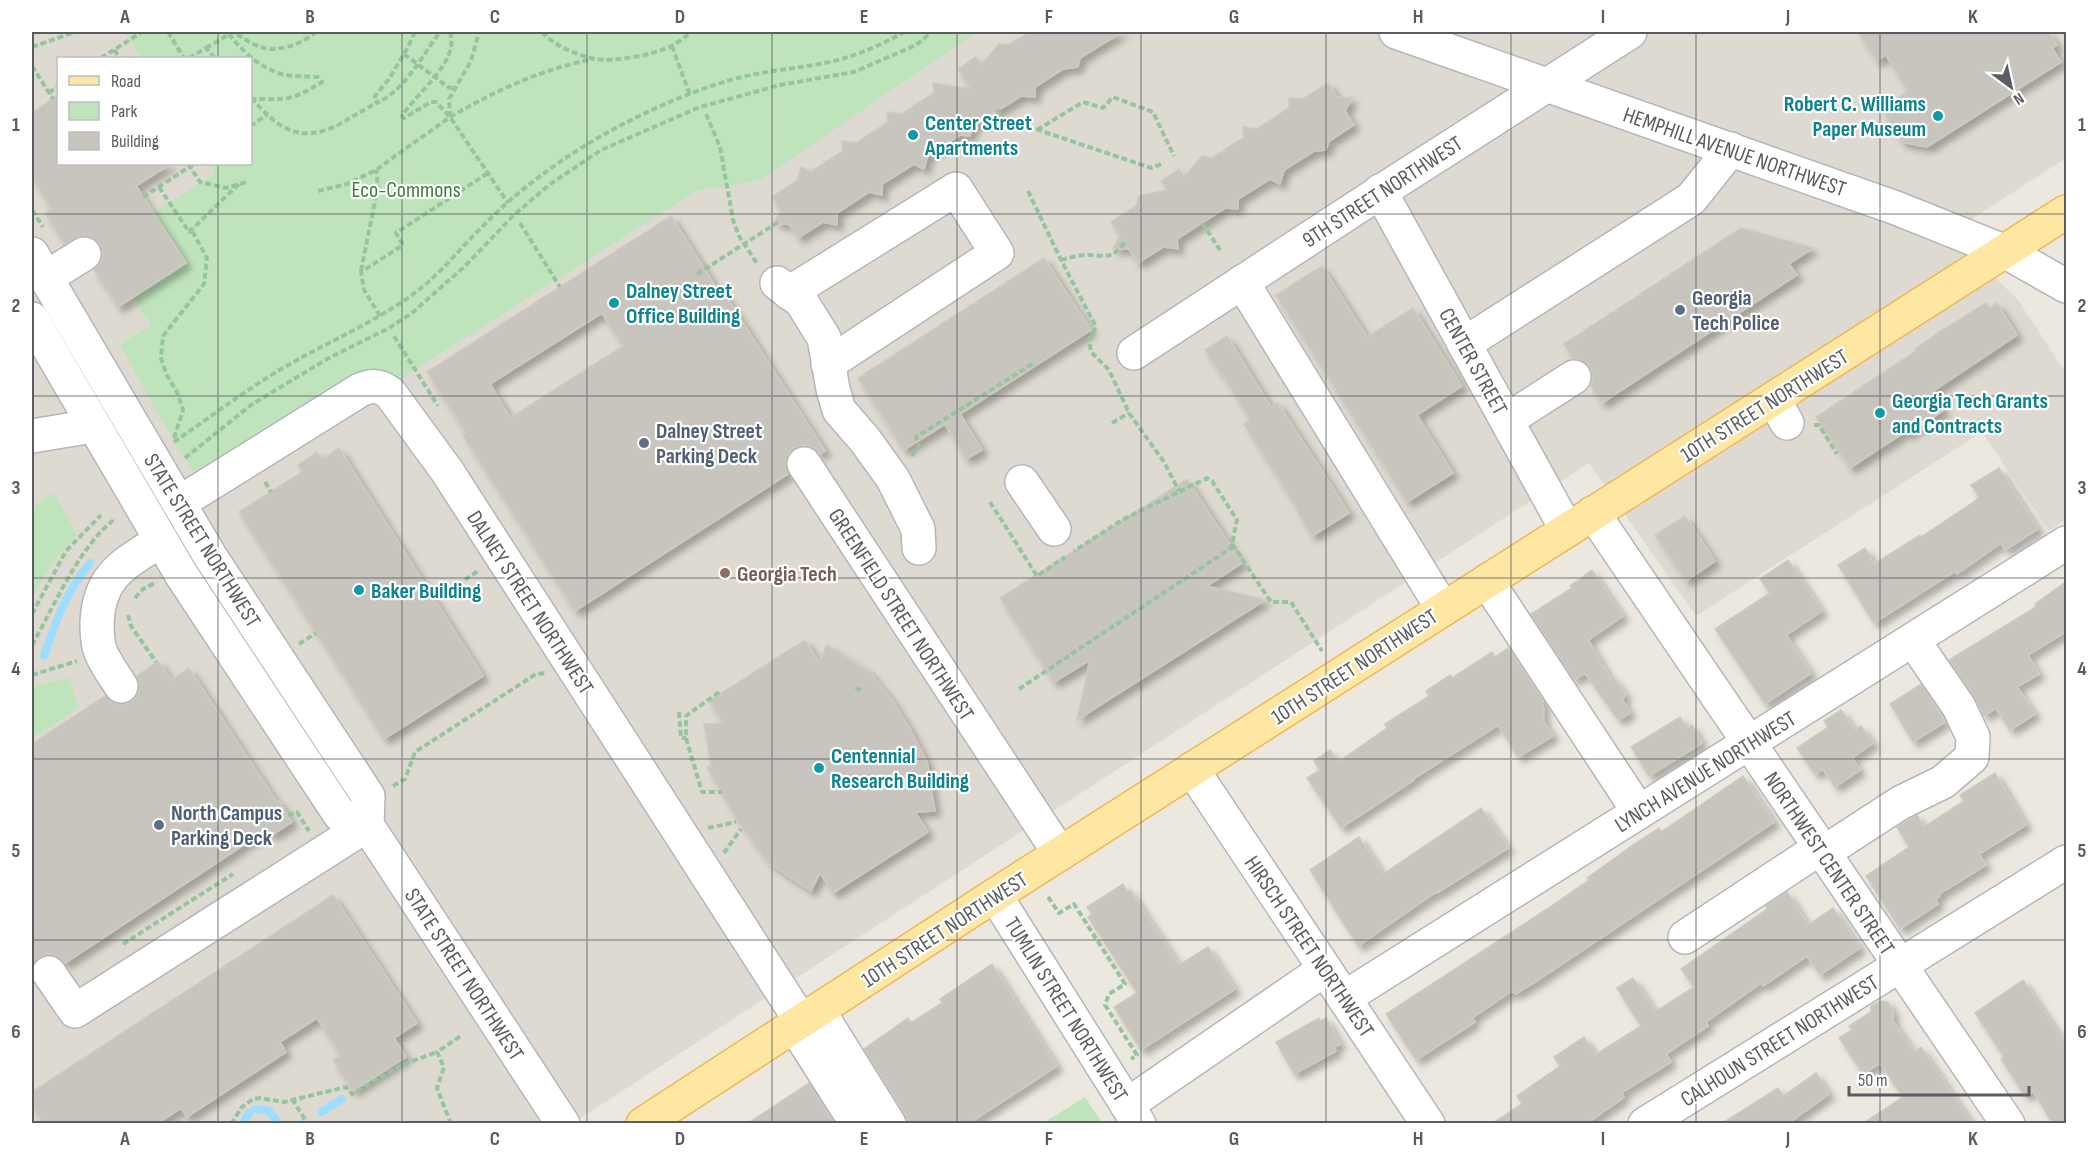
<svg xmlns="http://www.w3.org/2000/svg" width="2098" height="1155" font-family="'Sofia Sans Condensed',sans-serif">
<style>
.education{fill:#dedad1;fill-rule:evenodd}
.green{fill:#bfe4bc}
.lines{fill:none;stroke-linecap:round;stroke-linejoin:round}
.stream{stroke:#9dddfe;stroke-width:8}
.building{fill:#c8c5bf;stroke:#d0c9be;stroke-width:1.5;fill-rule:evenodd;filter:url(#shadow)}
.minor-casing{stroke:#b3b7bb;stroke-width:36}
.major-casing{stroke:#f0b755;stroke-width:36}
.path{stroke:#95c59e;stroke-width:4;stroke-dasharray:6 3;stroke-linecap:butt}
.minor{stroke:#fff;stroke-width:33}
.major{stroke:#fee7a2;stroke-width:33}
.grid{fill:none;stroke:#595d61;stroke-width:1.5;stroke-opacity:0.55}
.culture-dot{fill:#0f9aa8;stroke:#fff;stroke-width:2}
.service-dot{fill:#5c6f8a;stroke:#fff;stroke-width:2}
.education-dot{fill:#8d6e63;stroke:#fff;stroke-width:2}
.labels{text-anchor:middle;stroke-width:4.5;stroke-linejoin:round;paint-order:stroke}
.culture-label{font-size:22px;font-weight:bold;fill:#0d838f;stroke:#fff;text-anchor:start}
.street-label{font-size:22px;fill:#595d61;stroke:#fff}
.park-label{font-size:22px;fill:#388435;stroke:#fff}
.service-label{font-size:22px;font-weight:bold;fill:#4e5e75;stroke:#fff;text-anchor:start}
.education-label{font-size:22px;font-weight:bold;fill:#785e54;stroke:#fff;text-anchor:start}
.neatline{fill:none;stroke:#595d61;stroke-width:2}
.grid-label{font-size:20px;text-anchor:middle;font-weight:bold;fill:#595d61}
</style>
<defs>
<filter id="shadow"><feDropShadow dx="5.5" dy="5.5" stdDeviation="3" flood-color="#0004"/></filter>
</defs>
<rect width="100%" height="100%" fill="#ece8e0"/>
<path class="education" d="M32 32H2066V158L1950 233 2018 300 2066 373V519L2049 531 1982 432 1696 616 1589 463 573 1123H32ZM58 58H250V164H58Z"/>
<g class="green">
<polygon points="125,32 977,32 760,180 696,191 397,381 200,483 151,402 120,344 151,325 133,297 153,213 215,174 209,164 250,164 250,58 142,58"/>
<path d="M54 492 77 535C58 554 43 575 32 599V508Z"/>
<polygon points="69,677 79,708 32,738 32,686"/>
<polygon points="1085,1097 1102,1123 1043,1123"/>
</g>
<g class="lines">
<g class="stream">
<path d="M44 656C55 623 67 590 90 563"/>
<polyline points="255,1109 268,1110 280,1124"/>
<polyline points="321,1112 342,1099"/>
<polyline points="243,1124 249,1113"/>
<polyline points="302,1124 302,1123"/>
</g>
</g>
<g class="building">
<polygon points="1030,32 1122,32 1080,58 1078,67 1063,69 1035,87 1035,97 1021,96 973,126 970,136 960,135 928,155 924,169 914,164 882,184 882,195 869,192 837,213 837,225 823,222 798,238 789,224 774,223 781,210 772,197 797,180 801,167 810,172 843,151 842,141 856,143 888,122 887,112 901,114 934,93 933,83 971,89 958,69 976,57 981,65 999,44 1008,45"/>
<polygon points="1858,32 2048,32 2057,45 2052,48 2061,62 1927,147 1902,142 1881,108 1908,91 1886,55 1877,61"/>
<polygon points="1328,83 1337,97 1352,98 1345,111 1354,125 1329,141 1326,150 1314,151 1284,170 1280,184 1270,179 1238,199 1238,209 1225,208 1177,239 1178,249 1163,247 1138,263 1129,249 1113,249 1120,236 1111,222 1136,206 1139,196 1167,190 1161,181 1179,169 1184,177 1202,156 1212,158 1244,137 1243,127 1257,129 1289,108 1289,98 1303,99"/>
<polygon points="58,95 58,164 170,164 136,186 186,263 118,307 94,270 100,263 103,254 100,244 92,237 84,235 65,244 45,213 52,209 32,177 32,113"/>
<path d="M671 216 716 287 719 285 825 451 820 454 812 447 804 445 794 448 787 456 785 466 788 474 575 611 463 435 466 433 427 372ZM602 313 623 346 510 418 490 384Z"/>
<polygon points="1741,228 1813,248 1789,264 1797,275 1602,403 1591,386 1593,376 1589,366 1582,360 1573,358 1564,344"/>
<polygon points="1044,258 1091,330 960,414 982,450 966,459 945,424 904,450 858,378"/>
<polygon points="1322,266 1367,337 1413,308 1462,386 1417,415 1453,473 1407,502 1276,295"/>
<polygon points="1986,303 1990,308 1997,303 2017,335 1932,392 1944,410 1908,434 1906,431 1850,468 1816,417 1916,351 1915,349 1938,333"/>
<polygon points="1227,336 1271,407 1278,403 1349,513 1312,536 1298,512 1299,511 1244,424 1250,420 1222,373 1221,374 1205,350"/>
<polygon points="339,448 483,676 384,739 239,512 302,472 298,465 317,452 322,460"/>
<polygon points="1999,468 2038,529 2005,550 2001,543 1957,574 1955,571 1874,623 1838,565 1865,548 1874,564 1920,535 1921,537 1975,501 1979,497 1971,485"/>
<polygon points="1187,479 1242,563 1207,586 1265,600 1077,720 1090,660 1054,682 1000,598"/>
<polygon points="1685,516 1715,561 1686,581 1655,535"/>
<polygon points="1788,560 1822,611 1786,635 1811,673 1765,704 1715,629 1770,593 1760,579"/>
<polygon points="1592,570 1623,616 1588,640 1611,679 1613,677 1626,695 1622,699 1630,713 1618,720 1585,673 1574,680 1531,614 1572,588 1570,586"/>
<polygon points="2067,581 2067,631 2028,655 2039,674 2017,687 2035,714 2010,730 1996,708 1984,716 1974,696 1949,660 2036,607 2035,604"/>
<polygon points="805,640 819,662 827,645 869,671 894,703 909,727 927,762 935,811 915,812 928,832 833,893 820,873 811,891 769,863 738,821 707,767 711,766 704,724 724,723 709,701"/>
<polygon points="1508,648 1543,700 1544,722 1553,736 1518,757 1498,725 1413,779 1414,780 1341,828 1307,778 1320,770 1314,761 1330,750 1338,762 1387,728 1385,724 1429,696 1426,691 1450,675 1452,678 1492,652 1495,657"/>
<polygon points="158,661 171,680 189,668 277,802 279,801 292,822 272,835 268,829 65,963 57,956 47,954 38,958 32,968 32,744 105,696 112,702 121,705 132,701 138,694 140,686 137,676"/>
<polygon points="1921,684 1945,722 1913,742 1890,704"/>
<polygon points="1841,710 1855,730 1861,726 1873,743 1852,758 1860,770 1835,787 1823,769 1815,774 1797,748 1828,727 1824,721"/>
<polygon points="1680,717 1687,728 1692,725 1702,743 1649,776 1631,747"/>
<polygon points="1995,773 2026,825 1979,854 1986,865 1939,894 1940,896 1935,899 1938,904 1900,929 1866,876 1909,847 1897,827 1917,815 1924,827 1964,801 1960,795"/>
<polygon points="1743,776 1774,822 1538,980 1515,994 1512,991 1472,1018 1475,1022 1416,1060 1386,1014 1547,909 1589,880 1587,878 1637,842 1659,828 1661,832"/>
<polygon points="1481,808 1508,848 1437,893 1436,892 1358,946 1310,870 1359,837 1383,874"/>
<polygon points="1123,884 1127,892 1130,890 1179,965 1208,947 1235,989 1141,1050 1114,1007 1137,993 1088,917 1092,914 1087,907"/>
<polygon points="1787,892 1808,925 1833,908 1860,948 1820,975 1807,956 1763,986 1761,983 1706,1022 1708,1026 1666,1054 1671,1062 1621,1093 1624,1097 1586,1124 1491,1124 1522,1104 1517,1096 1560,1066 1554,1057 1584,1037 1595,1055 1641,1026 1617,988 1633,978 1655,1012 1694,987 1681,969 1767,909 1766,906"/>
<polygon points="333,895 417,1023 394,1038 406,1057 353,1091 333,1060 341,1056 317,1018 280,1042 286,1052 187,1117 181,1108 157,1124 43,1124 32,1105 32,1092"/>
<polygon points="992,964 1057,1066 968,1124 908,1124 905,1114 864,1049 908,1018 911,1023 942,1003 940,999"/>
<polygon points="2023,980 2067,1047 2067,1124 2053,1124 2033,1091 2025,1096 2001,1059 2004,1057 1975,1013"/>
<polygon points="1880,1001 1888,1002 1893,1012 1893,1021 1914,1052 1921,1047 1972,1124 1862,1124 1903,1097 1880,1063 1863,1074 1839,1038 1852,1030 1849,1026 1871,1012 1871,1006"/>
<polygon points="1319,1018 1320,1021 1326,1018 1340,1044 1334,1047 1336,1051 1294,1074 1276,1042"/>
<polygon points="1816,1073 1829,1094 1787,1124 1721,1124 1778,1088 1783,1096"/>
<polygon points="809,1083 834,1124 747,1124 783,1100"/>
</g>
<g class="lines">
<defs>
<g id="minor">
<polyline points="1396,32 1896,208 2006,252 2066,286"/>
<polyline points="1380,191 1567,530"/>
<polyline points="32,254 210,556 368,796 367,825 563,1124"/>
<polyline points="47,277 84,254"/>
<polyline points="1242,282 1443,609"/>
<polyline points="777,283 801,301 824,338 833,389 839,410 865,440 893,479 918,529 919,548"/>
<polyline points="789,293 956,189 997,253 828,364"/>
<polyline points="32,319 181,574 340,815 367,825"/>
<polyline points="1464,344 1691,199 1731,149"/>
<polyline points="1134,353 1394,183 1630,32"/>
<polyline points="1774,400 1787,423"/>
<polyline points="1507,420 1574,377"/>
<polyline points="32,436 93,426"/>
<polyline points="804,464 1060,854"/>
<polyline points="1022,482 1054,529"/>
<path d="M179 503 360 390C372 385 379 385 390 393L447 471 801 1021"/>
<polyline points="1593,513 2008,1124"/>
<polyline points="1487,581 1639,812"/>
<path d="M121 686C114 675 104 662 100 650 97 641 97 632 97 623 99 574 125 564 161 540"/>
<polyline points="1192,769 1428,1124"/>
<polyline points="1823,853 1900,803 1943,782 1972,757 1973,737 1959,707 1913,640"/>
<polyline points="995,895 1139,1124"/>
<polyline points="1685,937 1820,848"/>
<polyline points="49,973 75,1011 367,825"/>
<polyline points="1344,998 2066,543"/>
<polyline points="818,1010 889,1124"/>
<polyline points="794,1025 857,1124"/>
<polyline points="1127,1105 1325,969"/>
<polyline points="1645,1124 2066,862"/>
</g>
<polyline id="major" points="643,1124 995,895 2066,212"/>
</defs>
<use href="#minor" class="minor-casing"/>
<use href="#major" class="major-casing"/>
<g class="path">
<polyline points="168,32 184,58"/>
<path d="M415 32 408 47 389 79 375 96 374 99 377 103C407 88 421 57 440 32"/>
<path d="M450 32C460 62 416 93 402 116L404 118 431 102H436L450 117 508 203"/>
<path d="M542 32C554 46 577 55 595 59 615 62 655 55 673 45 679 42 686 36 692 32"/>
<path d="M229 34C242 51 259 67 281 74 292 77 307 76 318 77L322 82C290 102 287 99 252 99"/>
<polyline points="672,46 690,95"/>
<polyline points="32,47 75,32"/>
<path d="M206 48 233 32C241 36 249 43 258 46 278 54 301 44 316 32"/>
<polyline points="114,50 120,58"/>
<polyline points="404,54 448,87 456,89"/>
<polyline points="101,58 142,32"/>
<polyline points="189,58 206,48 215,58"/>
<polyline points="32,66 53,99"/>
<polyline points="49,93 58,86"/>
<path d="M251 98C277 126 296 144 336 126 350 119 362 110 377 103"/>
<polyline points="997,110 1003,118 1151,168 1164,163"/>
<polyline points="706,114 720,147 733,220 739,236 758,265"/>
<path d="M450 117C495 91 542 69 593 59"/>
<polyline points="250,126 267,115"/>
<polyline points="1037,130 1083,102 1103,108 1113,97 1153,112 1174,156"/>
<polyline points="188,164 200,182 226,188 247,182"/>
<polyline points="159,187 189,232 239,184"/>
<polyline points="318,191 347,184 376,170 450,117 449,99 471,61 479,32"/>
<polyline points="1028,191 1061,260 1096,327 1089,340 1091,352 1109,370 1129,413 1164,462 1179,491"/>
<polyline points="143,197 194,164"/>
<polyline points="32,210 43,227"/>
<polyline points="520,223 560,287"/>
<polyline points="1202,223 1222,253"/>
<path d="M1061 260C1069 258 1078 255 1086 255 1105 255 1111 261 1125 242"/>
<polyline points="361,271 378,186 376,170"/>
<polyline points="697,274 780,221"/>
<polyline points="380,316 364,290 361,272 403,245 396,233 488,173"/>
<polyline points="394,336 438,406"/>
<polyline points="1112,423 1129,413"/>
<polyline points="1814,425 1819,425 1837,454"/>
<polyline points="174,438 183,410 178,394 166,374 161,358 163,336 204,284 207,258 191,229"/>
<path d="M174 442C210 417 246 390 283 368 329 341 377 322 420 289 444 270 462 246 484 225 520 188 565 156 610 131 647 111 687 93 727 81 763 70 801 69 838 60 861 54 883 44 904 32"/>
<polyline points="912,456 919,445 916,437 1034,363"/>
<polyline points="185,458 251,405 327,359 389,328 412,313 464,267 515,214 549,185 601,150 700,107 780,85 854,72 916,45 932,32"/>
<polyline points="265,482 271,492"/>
<polyline points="990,502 1037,576 1065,557"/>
<polyline points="1232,544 1271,602 1291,602 1322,651"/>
<polyline points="135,598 143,589 155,583"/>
<polyline points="435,600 478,571"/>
<polyline points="32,614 66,551 101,515"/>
<polyline points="128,615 131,626 156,662"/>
<polyline points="299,644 316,633"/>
<path d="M32 645C55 605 79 546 116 518"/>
<polyline points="32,675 77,661"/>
<polyline points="856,687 860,691"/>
<polyline points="1019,689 1231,548 1237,520 1212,481 1207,478 1122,520 1074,551"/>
<polyline points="719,692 686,716 686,738 702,792 722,792"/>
<polyline points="679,712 681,738 686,738"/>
<polyline points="393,786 405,779 415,752 536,674 546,673"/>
<polyline points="288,815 297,812 309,831"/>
<polyline points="708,828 736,822"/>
<polyline points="724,853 741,829"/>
<polyline points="1048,897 1059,913 1074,904 1125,984 1109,994 1105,1005 1137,1055 1131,1059"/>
<polyline points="123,944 233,874"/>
<polyline points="292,1099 308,1124"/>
<polyline points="231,1124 242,1107 253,1099 260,1098 284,1102 346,1087 352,1094 402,1065 437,1052"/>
<polyline points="451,1124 437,1088 444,1067 437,1052 462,1035"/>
</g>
<use href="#minor" class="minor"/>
<use href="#major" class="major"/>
</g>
<path class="grid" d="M218 32V58M402 32V1124M587 32V1124M772 32V1124M957 32V1124M1141 32V1124M1326 32V1124M1511 32V1124M1696 32V1124M1880 32V1124M218 164V1124M32 214H2066M32 396H2066M32 578H2066M32 759H2066M32 940H2066"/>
<g class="culture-dot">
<circle cx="1938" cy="116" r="6"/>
<circle cx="913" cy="135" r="6"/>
<circle cx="614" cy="303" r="6"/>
<circle cx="1880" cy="413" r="6"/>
<circle cx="359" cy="590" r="6"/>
<circle cx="819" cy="768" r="6"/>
</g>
<g class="service-dot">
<circle cx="1680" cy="310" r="6"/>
<circle cx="644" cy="443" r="6"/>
<circle cx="159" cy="825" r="6"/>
</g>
<circle class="education-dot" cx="725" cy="573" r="6"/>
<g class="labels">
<g class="culture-label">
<text x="1926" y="111" text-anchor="end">Robert C. Williams<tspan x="1926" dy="25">Paper Museum</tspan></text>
<text x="925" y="130">Center Street<tspan x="925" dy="25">Apartments</tspan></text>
<text x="626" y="298">Dalney Street<tspan x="626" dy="25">Office Building</tspan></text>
<text x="1892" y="408">Georgia Tech Grants<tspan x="1892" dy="25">and Contracts</tspan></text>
<text x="371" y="598">Baker Building</text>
<text x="831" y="763">Centennial<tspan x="831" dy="25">Research Building</tspan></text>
</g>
<g class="street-label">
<text transform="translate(1735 151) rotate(19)" y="8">HEMPHILL AVENUE NORTHWEST</text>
<text transform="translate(1382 191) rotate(-33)" y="8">9TH STREET NORTHWEST</text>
<text transform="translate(1474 361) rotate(61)" y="8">CENTER STREET</text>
<text transform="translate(1764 405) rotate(-32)" y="8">10TH STREET NORTHWEST</text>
<text transform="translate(203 540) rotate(58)" y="8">STATE STREET NORTHWEST</text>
<text transform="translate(531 602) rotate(57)" y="8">DALNEY STREET NORTHWEST</text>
<text transform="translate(902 614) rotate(57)" y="8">GREENFIELD STREET NORTHWEST</text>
<text transform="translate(1354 666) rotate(-33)" y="8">10TH STREET NORTHWEST</text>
<text transform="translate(1705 771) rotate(-32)" y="8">LYNCH AVENUE NORTHWEST</text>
<text transform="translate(1830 863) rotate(56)" y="8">NORTHWEST CENTER STREET</text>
<text transform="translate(944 929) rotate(-33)" y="8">10TH STREET NORTHWEST</text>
<text transform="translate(1310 946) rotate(56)" y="8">HIRSCH STREET NORTHWEST</text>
<text transform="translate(465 974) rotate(57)" y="8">STATE STREET NORTHWEST</text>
<text transform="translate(1067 1009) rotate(58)" y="8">TUMLIN STREET NORTHWEST</text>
<text transform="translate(1779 1040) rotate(-32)" y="8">CALHOUN STREET NORTHWEST</text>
</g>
<g class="park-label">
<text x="406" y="197">Eco-Commons</text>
</g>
<g class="service-label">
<text x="1692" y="305">Georgia<tspan x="1692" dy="25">Tech Police</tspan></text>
<text x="656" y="438">Dalney Street<tspan x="656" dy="25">Parking Deck</tspan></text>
<text x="171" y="820">North Campus<tspan x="171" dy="25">Parking Deck</tspan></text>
</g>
<g class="education-label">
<text x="737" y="581">Georgia Tech</text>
</g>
</g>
<rect width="2098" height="1155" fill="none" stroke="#ffffff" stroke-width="66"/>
<rect x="57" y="57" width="195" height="108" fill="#ffffff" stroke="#bdbec0" stroke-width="1.5"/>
<rect x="69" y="76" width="30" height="9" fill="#fee7a2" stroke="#bdbec0" stroke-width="1.5"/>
<text x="111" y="87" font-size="18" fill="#595d61">Road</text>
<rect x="69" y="102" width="30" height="18" fill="#bfe4bc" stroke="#bdbec0" stroke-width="1.5"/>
<text x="111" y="117" font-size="18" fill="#595d61">Park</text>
<rect x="69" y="132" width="30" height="18" fill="#c8c5bf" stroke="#bdbec0" stroke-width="1.5"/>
<text x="111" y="147" font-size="18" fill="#595d61">Building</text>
<g transform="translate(2011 87) rotate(147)" stroke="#ffffff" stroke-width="4.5" paint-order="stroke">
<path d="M0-4.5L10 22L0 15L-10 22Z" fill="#595d61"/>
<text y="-9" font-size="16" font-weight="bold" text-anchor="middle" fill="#595d61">N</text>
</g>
<path d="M1849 1086v9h180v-9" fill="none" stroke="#595d61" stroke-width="3"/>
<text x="1858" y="1086" font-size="18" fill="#595d61" stroke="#ffffff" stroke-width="4.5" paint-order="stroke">50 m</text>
<rect x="33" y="33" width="2032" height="1089" class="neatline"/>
<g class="grid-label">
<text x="125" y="23">A</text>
<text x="310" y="23">B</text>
<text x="495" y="23">C</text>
<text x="680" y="23">D</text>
<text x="864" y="23">E</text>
<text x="1049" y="23">F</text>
<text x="1234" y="23">G</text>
<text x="1418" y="23">H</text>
<text x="1603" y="23">I</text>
<text x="1788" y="23">J</text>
<text x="1973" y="23">K</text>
<text x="16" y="131">1</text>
<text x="2082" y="131">1</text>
<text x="16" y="312">2</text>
<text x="2082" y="312">2</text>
<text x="16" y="494">3</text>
<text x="2082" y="494">3</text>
<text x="16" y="675">4</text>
<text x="2082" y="675">4</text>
<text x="16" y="857">5</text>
<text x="2082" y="857">5</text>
<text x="16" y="1038">6</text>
<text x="2082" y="1038">6</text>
<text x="125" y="1145">A</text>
<text x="310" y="1145">B</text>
<text x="495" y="1145">C</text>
<text x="680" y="1145">D</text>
<text x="864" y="1145">E</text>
<text x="1049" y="1145">F</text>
<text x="1234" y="1145">G</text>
<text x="1418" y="1145">H</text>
<text x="1603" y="1145">I</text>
<text x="1788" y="1145">J</text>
<text x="1973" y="1145">K</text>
</g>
</svg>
